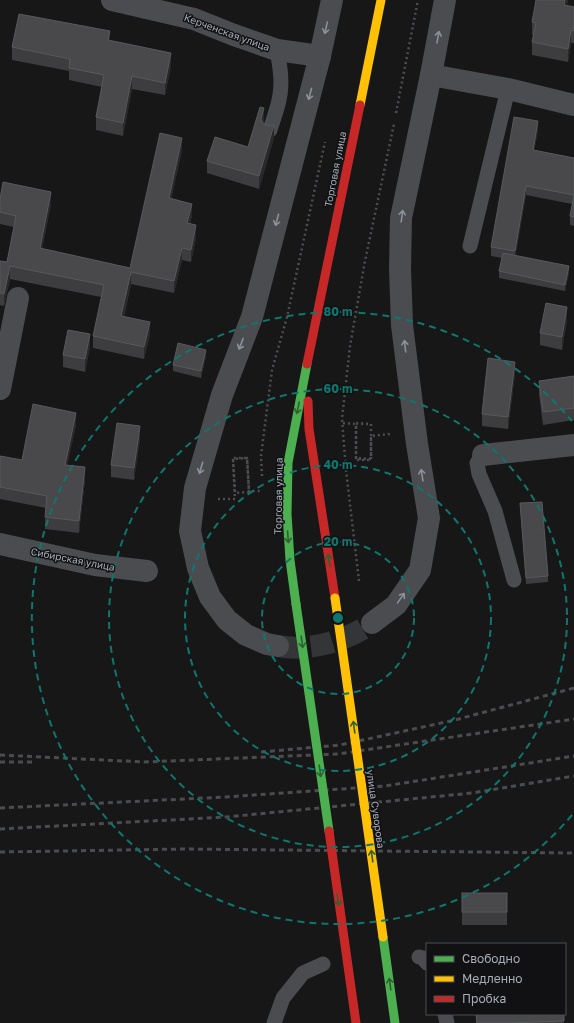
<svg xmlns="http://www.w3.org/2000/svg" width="574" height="1023" font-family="'Golos Text',sans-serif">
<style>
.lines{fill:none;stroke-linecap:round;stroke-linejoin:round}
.street-tunnel{stroke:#343537;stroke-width:22;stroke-dasharray:22 11;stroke-linecap:butt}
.path{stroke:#4d4e52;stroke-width:2.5;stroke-dasharray:2 3;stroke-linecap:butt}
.lane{stroke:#4b4c50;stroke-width:15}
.street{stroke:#4b4c50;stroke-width:22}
.fast{stroke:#4caf50;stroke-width:9}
.slow{stroke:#ffc107;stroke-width:9}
.jam{stroke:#c62828;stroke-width:9}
.rail{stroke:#4b4c4f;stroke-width:3;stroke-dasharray:5 4;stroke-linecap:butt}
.fast-bridge{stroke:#4caf50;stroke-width:9}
.slow-bridge{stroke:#ffc107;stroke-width:9}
.jam-bridge{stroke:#c62828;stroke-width:9}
.wall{fill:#3d3d3f}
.shaded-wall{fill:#29292a}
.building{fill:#49494c;stroke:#58595d}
.oneway{stroke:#8c9099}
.oneway2{stroke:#2e6032}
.ring{fill:none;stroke:#0f766e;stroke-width:2;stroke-dasharray:7 5}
.labels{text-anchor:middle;stroke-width:3;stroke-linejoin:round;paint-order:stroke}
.street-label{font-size:10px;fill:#a8adb8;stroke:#111113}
.centre{fill:#0f766e;stroke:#111113;stroke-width:2}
.ring-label{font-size:12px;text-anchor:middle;font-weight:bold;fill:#0f766e;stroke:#111113;stroke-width:3;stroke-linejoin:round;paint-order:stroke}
</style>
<rect width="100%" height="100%" fill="#171717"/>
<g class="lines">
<path class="street-tunnel" d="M278 646C308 652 347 641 372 623"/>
<g class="path">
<polyline points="396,113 418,0"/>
<polyline points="343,423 356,424 356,458 371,459 371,424 356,424 356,459 371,459 371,424 356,423 356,460 371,460 371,436 391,434"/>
<polyline points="262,476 261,456 272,370 287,317 325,142"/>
<polyline points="218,499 235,499 233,459 247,458 249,492 235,493 233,458 247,458 249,491 262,491"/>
<polyline points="359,581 346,470 342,419 350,346 365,261 394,124"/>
</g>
<g class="lane">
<path d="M270 130C273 120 277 110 279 100 283 83 280 66 277 50"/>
<polyline points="470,246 508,89"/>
<polyline points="483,455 477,463 479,474 495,511 514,580"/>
<polyline points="419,957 423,958 427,963"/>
<polyline points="445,1014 447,1023"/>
<polyline points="274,1023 283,998 303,973 323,964"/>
</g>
<g class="street">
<polyline points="112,0 194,19 234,35 277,50 320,56"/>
<polyline points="431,75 508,89 574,105"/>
<polyline points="0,389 18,298"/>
<polyline points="483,455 574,445"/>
<polyline points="0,544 95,565 147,571"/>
<polyline points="372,623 396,605 420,570 429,518 417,444 402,325 400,269 401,218 431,75 445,0"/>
<polyline points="278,646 267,644 246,635 227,620 210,597 198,568 190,531 195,488 222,395 252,317 320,56 332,0"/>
</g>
<polyline class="fast" points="296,604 290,560 287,514 288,463 307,364"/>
<polyline class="slow" points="360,105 381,0"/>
<g class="jam">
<polyline points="307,364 360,105"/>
<polyline points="308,401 309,429 335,598"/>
</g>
<g class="rail">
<polyline points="261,752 340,745 455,720 574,688"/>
<polyline points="0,755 144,762 338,754 574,719"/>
<polyline points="0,762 33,762"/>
<polyline points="0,808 225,797 385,786 574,756"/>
<polyline points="0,829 226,817 472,793 574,776"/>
<polyline points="0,852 184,849 574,853"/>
</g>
<g class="fast-bridge">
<polyline points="296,604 329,831"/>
<polyline points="383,937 395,1023"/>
</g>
<polyline class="slow-bridge" points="335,598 383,937"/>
<polyline class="jam-bridge" points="329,831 356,1023"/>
</g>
<g class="wall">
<polygon points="536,0 568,0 567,5 574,7 574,43 571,43 568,62 532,55 532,42 533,35 532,35 532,22"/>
<polygon points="110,40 171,66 165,95 132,89 123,136 96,130 96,117 102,87 69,80 69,71 12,60 12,47"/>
<polygon points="264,120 263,123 274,138 259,189 207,173 207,161 248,147"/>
<polygon points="538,131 534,150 574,158 574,226 570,225 570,216 572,204 526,195 515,256 569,272 565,291 499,278 499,271 502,258 491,256 491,247"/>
<polygon points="182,150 171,199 192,216 190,224 196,238 191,262 182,260 174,293 131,284 124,317 150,334 144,359 93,348 93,336 101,297 10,279 4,306 0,305 0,261 7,262 14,227 0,224 0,199 51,204 42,249 130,268"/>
<polygon points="567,320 562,350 540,345 540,333"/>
<polygon points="90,347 85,372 63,367 63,355"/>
<polygon points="206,356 201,378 173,371 173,365"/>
<polygon points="515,374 508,429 482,426 482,414"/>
<polygon points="574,376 574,420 543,425 539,394 539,381"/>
<polygon points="76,425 67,465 85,480 79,533 45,529 45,517 46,508 0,499 0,456 22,460"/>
<polygon points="140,439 134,480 111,477 111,465"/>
<polygon points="520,503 548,576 548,582 526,584"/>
<rect x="462" y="893" width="45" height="32"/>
<rect x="476" y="1014" width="88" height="9"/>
</g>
<g class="shaded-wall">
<polygon points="565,0 568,0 564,17 564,5"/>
<polygon points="571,30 571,43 568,62 568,49"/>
<polygon points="110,31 110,44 108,40"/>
<polygon points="171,53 171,66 165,95 165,83"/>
<polygon points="132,76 132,89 123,136 123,123"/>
<polygon points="264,108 264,120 261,132 261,119"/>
<polygon points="538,121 538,131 533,159 533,150"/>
<polygon points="274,125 274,138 259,189 259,176"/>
<polygon points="182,138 182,150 169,210 169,198"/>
<polygon points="526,186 526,195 515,260 515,251"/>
<polygon points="51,192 51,204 40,260 40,248"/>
<polygon points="192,204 192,216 187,235 187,223"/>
<polygon points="196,225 196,238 191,262 191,250"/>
<polygon points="182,248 182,260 174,293 174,281"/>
<polygon points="10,266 10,279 4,306 4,294"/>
<polygon points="569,266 569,272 565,291 565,285"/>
<polygon points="131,272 131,284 121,328 121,316"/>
<polygon points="567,307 567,320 562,350 562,337"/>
<polygon points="150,322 150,334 144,359 144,347"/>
<polygon points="90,334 90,347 85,372 85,359"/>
<polygon points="206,350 206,356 201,378 201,371"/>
<polygon points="515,362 515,374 508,429 508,417"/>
<polygon points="76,413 76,425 65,477 65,465"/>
<polygon points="140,426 140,439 134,480 134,468"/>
<polygon points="85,467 85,480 79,533 79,521"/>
</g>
<g class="building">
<polygon points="536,0 565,0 564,5 574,7 574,31 571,30 568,49 532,42 536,23 532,22"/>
<polygon points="19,14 110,31 108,40 171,53 165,83 132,76 123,123 96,117 104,75 69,68 70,59 12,47"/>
<polygon points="260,107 264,108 261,119 263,123 268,126 274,125 259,176 207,161 215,137 248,147"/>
<polygon points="514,117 538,121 533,150 574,158 574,217 570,216 574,195 526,186 515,251 491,247"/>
<polygon points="160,133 182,138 169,198 192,204 187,223 196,225 191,250 182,248 174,281 131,272 121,316 150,322 144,347 93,336 104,285 10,266 4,294 0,293 0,261 7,262 16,216 0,212 0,199 3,182 51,192 40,248 130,268"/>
<polygon points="503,253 569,266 565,285 499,271"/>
<polygon points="546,303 567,307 562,337 540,333"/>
<polygon points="68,330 90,334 85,359 63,355"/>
<polygon points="178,343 206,350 201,371 173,365"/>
<polygon points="488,358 515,362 508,417 482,414"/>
<polygon points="574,376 574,408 543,412 539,381"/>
<polygon points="33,404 76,413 65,465 85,467 79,521 45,517 47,496 0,487 0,456 22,460"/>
<polygon points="117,423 140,426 134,468 111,465"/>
<polygon points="542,502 548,576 526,578 520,503"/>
<rect x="462" y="893" width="45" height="19"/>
<polygon points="476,1014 564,1014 564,1021 509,1023 477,1023"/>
</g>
<defs><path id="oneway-shaft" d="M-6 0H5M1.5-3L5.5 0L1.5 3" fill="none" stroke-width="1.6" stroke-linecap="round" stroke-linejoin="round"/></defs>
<g class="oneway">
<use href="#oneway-shaft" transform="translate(326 28) rotate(103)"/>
<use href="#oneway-shaft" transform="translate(438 37) rotate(-80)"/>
<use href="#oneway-shaft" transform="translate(310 94) rotate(105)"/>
<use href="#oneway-shaft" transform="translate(402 216) rotate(-82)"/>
<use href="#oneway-shaft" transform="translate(277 220) rotate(105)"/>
<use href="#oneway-shaft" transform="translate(241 344) rotate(111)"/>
<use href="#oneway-shaft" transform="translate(405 346) rotate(-97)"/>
<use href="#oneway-shaft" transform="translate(201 468) rotate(106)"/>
<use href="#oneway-shaft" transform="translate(422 475) rotate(-99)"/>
<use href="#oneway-shaft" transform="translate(401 598) rotate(-55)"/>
</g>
<g class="oneway2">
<use href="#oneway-shaft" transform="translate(298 408) rotate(102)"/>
<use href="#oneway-shaft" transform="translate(288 537) rotate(86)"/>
<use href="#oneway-shaft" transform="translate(329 560) rotate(-99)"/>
<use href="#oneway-shaft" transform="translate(302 642) rotate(82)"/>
<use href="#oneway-shaft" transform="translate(354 727) rotate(-98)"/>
<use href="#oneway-shaft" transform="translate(320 771) rotate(82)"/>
<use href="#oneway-shaft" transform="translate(372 856) rotate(-98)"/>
<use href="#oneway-shaft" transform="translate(338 900) rotate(82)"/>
<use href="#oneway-shaft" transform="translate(390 984) rotate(-98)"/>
</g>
<g class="ring">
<circle cx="338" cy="618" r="76"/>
<circle cx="338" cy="618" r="153"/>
<circle cx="338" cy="618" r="229"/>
<path d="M572 815A306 306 0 1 1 572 421"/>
</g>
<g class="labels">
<g class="street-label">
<text transform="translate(227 32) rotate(20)" y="4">Керченская улица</text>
<text transform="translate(335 169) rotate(-79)" y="4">Торговая улица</text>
<text transform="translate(278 496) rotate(-89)" y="4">Торговая улица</text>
<text transform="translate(73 559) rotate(11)" y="4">Сибирская улица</text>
<text transform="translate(376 809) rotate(82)" y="4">улица Суворова</text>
</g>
</g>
<circle cx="338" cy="618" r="6" class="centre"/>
<g class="ring-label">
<text x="338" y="316">80 m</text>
<text x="338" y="393">60 m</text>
<text x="338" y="469">40 m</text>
<text x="338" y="546">20 m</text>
</g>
<rect x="426" y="943" width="140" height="72" fill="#111113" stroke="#4d4f55"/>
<rect x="434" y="956" width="20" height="6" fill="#4caf50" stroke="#4d4f55"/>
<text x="462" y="963" font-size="12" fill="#a8adb8">Свободно</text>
<rect x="434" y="976" width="20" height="6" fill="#ffc107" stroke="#4d4f55"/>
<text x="462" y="983" font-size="12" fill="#a8adb8">Медленно</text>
<rect x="434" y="996" width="20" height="6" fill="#c62828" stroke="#4d4f55"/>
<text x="462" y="1003" font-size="12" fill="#a8adb8">Пробка</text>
</svg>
